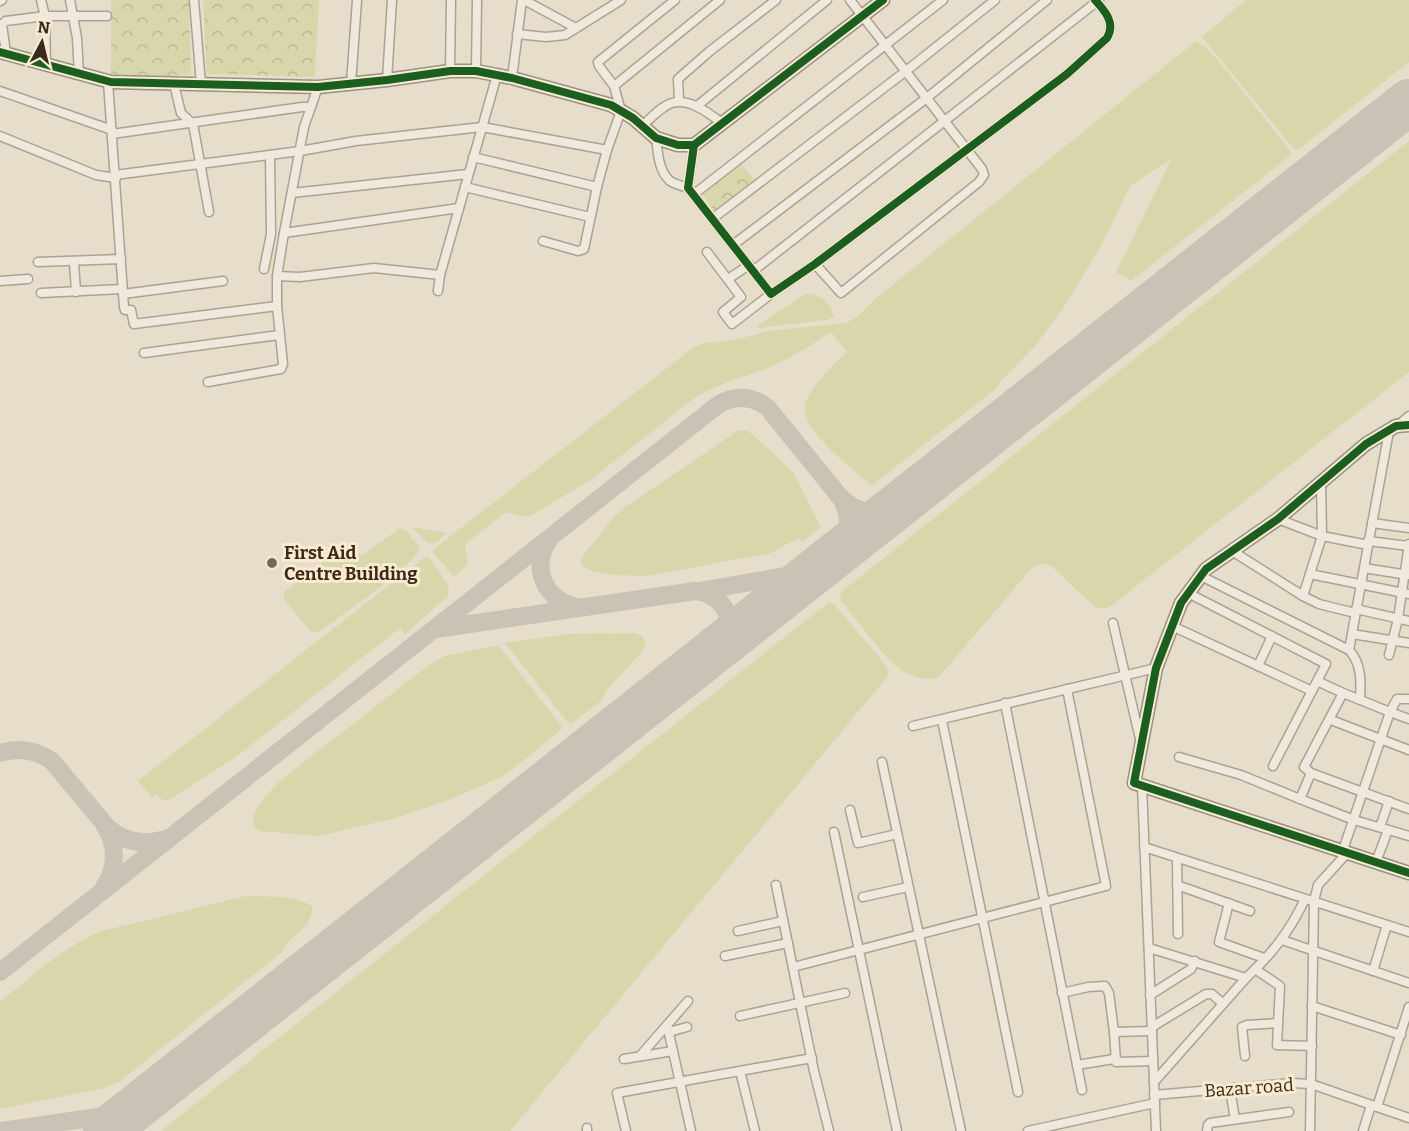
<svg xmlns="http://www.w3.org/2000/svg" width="1409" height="1131" font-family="Bitter,serif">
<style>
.grass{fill:#d8d7ac}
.park{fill:url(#park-crowns)}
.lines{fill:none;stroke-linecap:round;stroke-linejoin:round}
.taxiway{stroke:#cac2b4;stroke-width:18}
.runway{stroke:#cac2b4;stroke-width:46}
.street-casing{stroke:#aba294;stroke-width:11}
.secondary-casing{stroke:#9b9184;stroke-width:15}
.street{stroke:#eee8dd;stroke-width:8}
.secondary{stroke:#eee8dd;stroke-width:12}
.cycleway-casing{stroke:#f9ebcf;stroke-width:11}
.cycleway{stroke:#1b5e20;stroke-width:8}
.poi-dot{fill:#776859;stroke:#f9ebcf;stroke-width:2}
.labels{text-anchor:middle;stroke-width:6;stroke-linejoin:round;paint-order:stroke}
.poi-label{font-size:18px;font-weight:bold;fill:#3b291b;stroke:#f9ebcf;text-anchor:start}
.street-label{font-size:18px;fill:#3b291b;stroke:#f9ebcf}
</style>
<defs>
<pattern id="park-crowns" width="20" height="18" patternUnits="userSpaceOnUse" patternTransform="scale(1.5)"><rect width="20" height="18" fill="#d8d7ac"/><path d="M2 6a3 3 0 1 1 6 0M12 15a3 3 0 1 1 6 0" fill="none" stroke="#bab993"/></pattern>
</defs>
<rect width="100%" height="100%" fill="#e6ddcb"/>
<g class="grass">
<polygon points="1246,0 1409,0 1409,62 1299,149 1294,149 1202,37"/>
<path d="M1196 41 1204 46 1217 59 1290 150 1291 155 1131 281 1116 272 1172 158 1130 186 1100 248 1066 304 1035 346 1001 381 997 388 872 485C854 470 802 432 805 406 806 392 836 361 847 352L831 332C811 345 792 358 770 367 745 377 719 383 696 397L589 481 530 516 524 517 506 512 465 544 468 564 455 576 452 575 433 552 434 549 694 347 704 343 735 340 769 331 846 323 857 317 874 300Z"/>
<path d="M1409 141V372L1112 605 1106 608H1096L1050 565 1040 564 1031 569 939 677C926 683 905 675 895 665 877 649 857 619 840 600L841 592Z"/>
<path d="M810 293C822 296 832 305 834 317L827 320 758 328V326L802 296Z"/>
<polygon points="739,430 748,431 753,435 793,472 821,527 803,542 798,538 771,553 647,576 615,575 594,572 582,566 581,560 585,553 614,517 625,507"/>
<polygon points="412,527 413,527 447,533 435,543 428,543"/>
<path d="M400 528 406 531 418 546 420 548C415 565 339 617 321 631L315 633 310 631 284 599 283 596 285 591 346 544 352 545 361 556Z"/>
<polygon points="428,557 448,584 449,595 405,634 400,628 236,757 170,799 164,801 156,794 152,797 138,781 424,558"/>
<polygon points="829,602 834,604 884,663 889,672 887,677 510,1131 161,1131"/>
<path d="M634 633C644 635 648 642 642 652L608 688 601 701 571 724 565 719 505 643 566 634Z"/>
<path d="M498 645 563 728 508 773 497 779 446 801 396 818 318 836 260 831C239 820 273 788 283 778L428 666 444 656Z"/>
<path d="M246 896C267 897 292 894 312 906 314 929 287 935 281 953L120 1081 104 1088 0 1109V1002C32 976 63 947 102 931Z"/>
</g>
<g class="park">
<polygon points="111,0 189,0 191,74 111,82"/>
<polygon points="203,0 319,0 315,77 207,74"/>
<polygon points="741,163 756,183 715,212 701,192"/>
</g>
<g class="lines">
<g class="taxiway">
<path d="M549 540C530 568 545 601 578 607"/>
<path d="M827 562C846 540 856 526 841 498"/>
<polyline points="699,591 815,571"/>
<path d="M436 629 695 591C716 593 735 611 727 634 725 639 720 645 717 650"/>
<path d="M0 753C19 747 36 750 52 761L107 827C125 843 146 846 168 838"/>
<path d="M104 887C117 868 117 845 105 826"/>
<path d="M0 972 719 404C736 395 752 396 767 407L840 497C867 522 886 511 913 494"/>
<polyline points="2,1131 125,1113 138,1106"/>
</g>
<polyline class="runway" points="106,1131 1409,102"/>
<defs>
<g id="street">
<polyline points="41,0 45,16 46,65"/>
<polyline points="70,0 77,38 79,74"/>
<polyline points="194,0 201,84"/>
<polyline points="524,0 576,28"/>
<polyline points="0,1 2,0"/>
<polyline points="517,34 546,37 565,35 621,0"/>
<polyline points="6,53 2,24 6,21 45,16 107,16"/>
<polyline points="450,71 451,0"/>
<polyline points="476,71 477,0"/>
<polyline points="512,78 522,0"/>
<polyline points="387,80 392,0"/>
<polyline points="108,82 124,307 125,310 131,310 134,324 277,306 283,364 281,369 208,382"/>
<polyline points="174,84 181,113 193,124 209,212"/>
<polyline points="351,84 357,0"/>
<polyline points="614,86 720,0"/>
<polyline points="0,91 112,130"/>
<polyline points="679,101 678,79 710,51 776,0"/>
<polyline points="697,106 827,0"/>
<path d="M642 126C649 120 656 112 664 107 683 93 708 112 723 124"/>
<polyline points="112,134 302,107 311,107"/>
<polyline points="0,136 96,175 116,178"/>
<path d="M656 138C658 152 658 170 670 181 674 184 683 186 688 188"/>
<path d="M694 145 688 188 771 294 815 264 1067 74 1107 38C1116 23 1105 11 1095 0"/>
<polyline points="473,157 597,187"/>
<polyline points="115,175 300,151 356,141 482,127 607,150"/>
<polyline points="465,187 590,217"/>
<polyline points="292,193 468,174"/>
<polyline points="693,195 943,0"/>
<polyline points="712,219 906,71 995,0"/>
<polyline points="284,233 459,208"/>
<polyline points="543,241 578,251 584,249 597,187 607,150 621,111 614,86 599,66 598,62 675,0"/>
<polyline points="733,245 928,97 1047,0"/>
<polyline points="707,252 741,297 723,312 732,324 771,294"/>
<polyline points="38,262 121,259"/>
<polyline points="74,262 76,292"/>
<polyline points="815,264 841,293 979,182 984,175 982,169 850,0"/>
<polyline points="264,269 271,234 270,155"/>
<polyline points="753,271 1099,0"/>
<polyline points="277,276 300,277 374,268 440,275"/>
<polyline points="728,279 749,265"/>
<polyline points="0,281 28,279"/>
<polyline points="438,291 440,275 497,75"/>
<polyline points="41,293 122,289"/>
<polyline points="123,294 223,281"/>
<polyline points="277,306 277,276 284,233 304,127 318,87"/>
<polyline points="144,353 279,335"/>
<polyline points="1397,426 1409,416"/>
<polyline points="1278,519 1322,536 1321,482"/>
<polyline points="1372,523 1409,528"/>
<polyline points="1368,541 1409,546"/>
<polyline points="1232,551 1303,596 1322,536 1368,545"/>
<polyline points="1364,568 1408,575"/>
<polyline points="1310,574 1409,594"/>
<polyline points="1201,576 1349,650 1389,431"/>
<polyline points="1188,593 1326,664 1273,766"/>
<polyline points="1303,596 1319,604 1355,613"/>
<polyline points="1356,609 1409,621"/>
<polyline points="1113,623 1140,739"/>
<polyline points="1172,626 1312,691"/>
<polyline points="1352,634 1409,643"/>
<path d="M1349 650C1362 664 1361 682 1360 700"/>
<polyline points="1389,655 1398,619 1409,544"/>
<polyline points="1258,666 1272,636"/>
<polyline points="1317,681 1343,693 1304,767 1311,773 1300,799 1354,820 1409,836"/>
<polyline points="1343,693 1390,712 1343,850"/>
<polyline points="1409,699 1397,699 1390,712 1409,719"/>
<polyline points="1005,703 1082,1090"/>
<polyline points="942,720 1018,1092"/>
<polyline points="1331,720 1409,750"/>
<polyline points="913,726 1156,668"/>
<polyline points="1179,757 1241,775 1300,799"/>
<polyline points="882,762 961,1131"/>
<polyline points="1311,773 1409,809"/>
<polyline points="1142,786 1156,1131"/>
<polyline points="850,810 858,843 897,834"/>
<polyline points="1380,827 1389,801"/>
<polyline points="834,832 897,1131"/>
<polyline points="1144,847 1409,932"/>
<polyline points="1177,858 1178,934"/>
<polyline points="1376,862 1388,830"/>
<polyline points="776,885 814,1071 829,1131"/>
<polyline points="1177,885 1250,911"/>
<polyline points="863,897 908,887"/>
<polyline points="1229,903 1219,942 1264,958"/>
<polyline points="738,931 783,921"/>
<polyline points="1282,940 1409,983"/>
<polyline points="1149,948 1246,978 1154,1082"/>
<polyline points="725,956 788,943"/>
<polyline points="793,967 1106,886 1067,689"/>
<polyline points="1255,969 1280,986 1277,1045 1312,1046"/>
<polyline points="1373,971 1387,925"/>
<path d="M1246 978C1272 954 1290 931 1305 899"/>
<polyline points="1062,993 1088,987 1105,986 1109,993 1114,1032 1152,1031"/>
<polyline points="1150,995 1191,969 1195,961"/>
<polyline points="688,1001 667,1025 691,1131"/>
<polyline points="1312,1006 1401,1035"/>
<polyline points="740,1016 845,993"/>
<polyline points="1152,1027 1206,994 1212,994 1223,1004"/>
<polyline points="669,1032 687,1027"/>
<polyline points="1114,1032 1116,1062 1153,1061"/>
<polyline points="640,1056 667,1025"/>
<polyline points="1245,1056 1242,1027 1247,1025 1278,1023"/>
<polyline points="624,1059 673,1051"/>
<polyline points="1077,1065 1114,1059"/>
<polyline points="740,1071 755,1131"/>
<polyline points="1230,1089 1235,1119"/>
<polyline points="1154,1095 1292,1083 1311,1084 1409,1118"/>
<polyline points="1377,1107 1409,1007"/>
<polyline points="587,1128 587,1131"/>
<polyline points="626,1131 617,1093 812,1058"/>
<polyline points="1028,1131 1155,1103"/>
<polyline points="1207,1131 1208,1125 1210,1123 1289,1112"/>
<polyline points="1310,1131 1314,901 1318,885 1348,852"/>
<polyline points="1363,1131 1371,1105"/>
</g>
<g id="secondary">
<polyline points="0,52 111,82 318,87 387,80 450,71 476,71 512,78 611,105 633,118 656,138 678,145 694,145 883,0"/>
<polyline points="1409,425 1396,426 1366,444 1278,519 1206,569 1181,603 1156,668 1134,783 1409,873"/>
</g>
</defs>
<use href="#street" class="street-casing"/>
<use href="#secondary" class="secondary-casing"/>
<use href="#street" class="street"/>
<use href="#secondary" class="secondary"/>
<defs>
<g id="cycleway">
<polyline points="0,52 111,82 318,87 387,80 450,71 476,71 512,78 611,105 633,118 656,138 678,145 694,145 883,0"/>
<path d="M694 145 688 188 771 294 815 264 1067 74 1107 38C1116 23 1105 11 1095 0"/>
<polyline points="1409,425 1396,426 1366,444 1278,519 1206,569 1181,603 1156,668 1134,783 1409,873"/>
</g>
</defs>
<use href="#cycleway" class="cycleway-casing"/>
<use href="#cycleway" class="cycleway"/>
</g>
<circle class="poi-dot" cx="272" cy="563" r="6"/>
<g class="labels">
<g class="poi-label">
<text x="284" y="559">First Aid<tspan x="284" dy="21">Centre Building</tspan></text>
</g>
<g class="street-label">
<text transform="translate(1249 1088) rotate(-4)" y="6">Bazar road</text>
</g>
</g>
<g transform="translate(42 42) rotate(7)" stroke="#f9ebcf" stroke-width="4.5" paint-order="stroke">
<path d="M0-4.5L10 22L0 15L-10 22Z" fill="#3b291b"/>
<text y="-9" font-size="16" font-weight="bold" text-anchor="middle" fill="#3b291b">N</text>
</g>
</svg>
